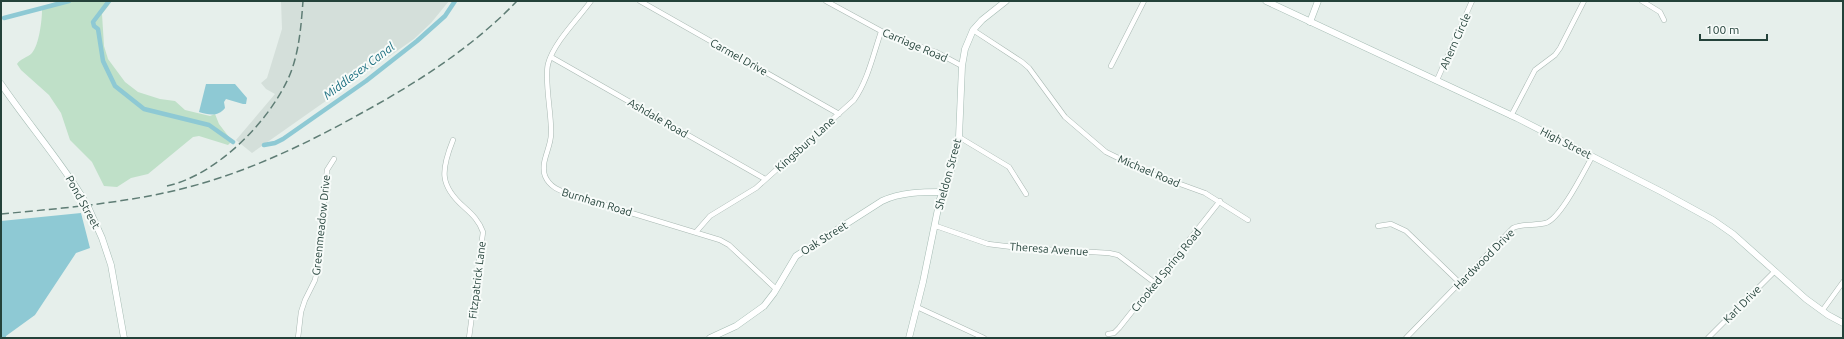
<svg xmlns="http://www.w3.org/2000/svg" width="1844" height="339" font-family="Ubuntu,sans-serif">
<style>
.built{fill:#d4dfda}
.green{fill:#bfe0c8}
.water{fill:#8ec9d4}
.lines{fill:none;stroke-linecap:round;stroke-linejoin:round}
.canal{stroke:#8ec9d4;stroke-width:4.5}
.street-casing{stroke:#a8b8b2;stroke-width:5.5}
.secondary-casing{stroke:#a4bbb3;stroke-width:7}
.street{stroke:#fff;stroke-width:4.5}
.secondary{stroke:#fff;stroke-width:6}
.rail{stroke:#5f7d75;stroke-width:1.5;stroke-dasharray:8 4;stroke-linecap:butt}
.secondary-bridge-casing{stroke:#a4bbb3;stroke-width:7;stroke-linecap:butt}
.secondary-bridge{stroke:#fff;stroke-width:6}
.labels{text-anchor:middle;stroke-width:4;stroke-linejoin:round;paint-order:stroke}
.street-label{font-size:11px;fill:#24423a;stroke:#f7fbf9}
.water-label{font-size:12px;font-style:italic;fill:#1c6f80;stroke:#f7fbf9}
</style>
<rect width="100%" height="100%" fill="#e6efeb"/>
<polygon class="built" points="281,1 449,1 431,23 414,39 252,153 236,140 275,94 266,89 261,83 267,78 282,29"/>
<path class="green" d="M59 1H112L102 14 104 46 108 59 125 82 138 92 160 99 175 101 185 110 210 116 215 114 219 124 232 141 228 145 199 136 193 137 148 174 131 178 117 187 104 186 92 162 70 140 61 113 49 95 21 70 17 64C21 58 27 58 32 53 39 45 42 21 42 10L47 5Z"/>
<g class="water">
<path d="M206 84H235L247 98 246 104H243L226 99 224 102 225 108C218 117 209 115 199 112Z"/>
<polygon points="81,213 90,248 76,253 35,315 6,336 6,338 1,338 1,221"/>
</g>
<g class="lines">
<g class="canal">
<polyline points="109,1 93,22 94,26 98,29 103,61 115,86 144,109 209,125 233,142"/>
<polyline points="4,18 69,1"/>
<polyline points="264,145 275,143 283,139 366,81 417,41 445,16 455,1"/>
</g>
<defs>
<g id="street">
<path d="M591 1C578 19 554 42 548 64 544 81 552 115 551 134 551 148 540 162 545 176 550 188 561 191 572 195L720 240 729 245 776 289"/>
<polyline points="640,1 839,114"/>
<polyline points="826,1 894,38 936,52 962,66"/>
<polyline points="1642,1 1660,12 1664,20"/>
<polyline points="973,30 1022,62 1029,68 1065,117 1106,152 1147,172 1205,193 1248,220"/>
<polyline points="551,57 765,179"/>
<polyline points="1111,66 1144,1"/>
<polyline points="1437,80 1472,1"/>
<polyline points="1511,116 1535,70 1555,55 1560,48 1584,1"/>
<polyline points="959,137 1009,167 1026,194"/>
<path d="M453 140C441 170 439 185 464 207 473 215 479 221 483 232L469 338"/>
<polyline points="936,226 988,244 1021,248 1109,253 1118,255 1155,283"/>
<polyline points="1378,226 1391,224 1406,231 1460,283"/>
<path d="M696 232 710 216 756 188 854 100C868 80 873 55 881 32"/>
<polyline points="917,307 984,338"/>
<polyline points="1822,311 1843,282"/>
<polyline points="1108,334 1114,333 1119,328 1220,201"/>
<polyline points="298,338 301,312 305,300 315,280 317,270 327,170 334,159"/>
<path d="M1406 338 1513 228C1524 223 1535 226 1546 223 1561 218 1584 171 1592 157"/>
<polyline points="1708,338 1775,271"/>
</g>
<g id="secondary">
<polyline points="1266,1 1517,118 1662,192 1713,220 1733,234 1806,299 1828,315 1843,323"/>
<polyline points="1310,22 1318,1"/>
<path d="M1 84C27 122 57 157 81 195"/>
<polyline points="89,209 102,238 111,265 124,338"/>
<path d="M710 338 736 326 764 306 774 293 796 256 882 201C901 192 922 192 943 192"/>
<polyline points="909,338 923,282 940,199 951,171 959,137 962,66 965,49 973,30 982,20 1006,1"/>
</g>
</defs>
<use href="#street" class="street-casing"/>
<use href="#secondary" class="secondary-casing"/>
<use href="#street" class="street"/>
<use href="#secondary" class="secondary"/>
<g class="rail">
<path d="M167 186C216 175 267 124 288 79 299 55 301 27 303 1"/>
<path d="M1 214C64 208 128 203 189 187 249 171 304 145 358 115 415 84 472 48 517 1"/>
</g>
<defs>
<polyline id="secondary-bridge" points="81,195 89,209"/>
</defs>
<use href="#secondary-bridge" class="secondary-bridge-casing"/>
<use href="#secondary-bridge" class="secondary-bridge"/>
</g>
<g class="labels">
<g class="street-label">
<text transform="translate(1455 41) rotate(-66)" y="4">Ahern Circle</text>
<text transform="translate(915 45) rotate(23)" y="4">Carriage Road</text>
<text transform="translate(739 57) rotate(29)" y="4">Carmel Drive</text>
<text transform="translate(658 118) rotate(30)" y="4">Ashdale Road</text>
<text transform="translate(1566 143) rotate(27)" y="4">High Street</text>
<text transform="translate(805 144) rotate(-42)" y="4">Kingsbury Lane</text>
<text transform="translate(1149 171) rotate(23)" y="4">Michael Road</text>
<text transform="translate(948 174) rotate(-75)" y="4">Sheldon Street</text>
<text transform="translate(83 202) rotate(61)" y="4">Pond Street</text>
<text transform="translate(597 202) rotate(17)" y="4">Burnham Road</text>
<text transform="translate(321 225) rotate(-84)" y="4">Greenmeadow Drive</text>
<text transform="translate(824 238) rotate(-32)" y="4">Oak Street</text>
<text transform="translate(1049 249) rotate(4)" y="4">Theresa Avenue</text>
<text transform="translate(1484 259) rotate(-45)" y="4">Hardwood Drive</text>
<text transform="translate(1166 270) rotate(-51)" y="4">Crooked Spring Road</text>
<text transform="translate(477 280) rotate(-83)" y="4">Fitzpatrick Lane</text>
<text transform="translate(1742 304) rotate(-45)" y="4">Karl Drive</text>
</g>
<g class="water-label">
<text transform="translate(359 71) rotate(-37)" y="4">Middlesex Canal</text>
</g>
</g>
<rect width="1844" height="339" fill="none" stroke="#24423a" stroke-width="4"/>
<path d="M1700 34v6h67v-6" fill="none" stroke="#24423a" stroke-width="2"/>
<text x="1706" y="34" font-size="12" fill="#24423a" stroke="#f7fbf9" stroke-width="3" paint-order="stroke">100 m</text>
</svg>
